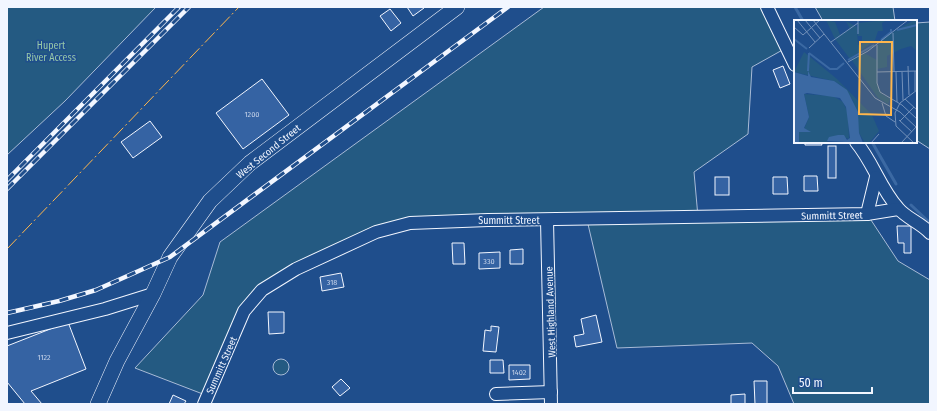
<svg xmlns="http://www.w3.org/2000/svg" width="937" height="411" font-family="'Fira Sans Condensed',sans-serif">
<style>
.green{fill:#245a82;stroke:#a8bbd7}
.lines{fill:none;stroke-linecap:round;stroke-linejoin:round}
.stream{stroke:#3b69a3;stroke-width:3}
.building{fill:#3563a3;stroke:#f2f6ff}
.minor-casing{stroke:#f2f6ff;stroke-width:14}
.major-casing{stroke:#f2f6ff;stroke-width:16}
.minor{stroke:#1f4e8c;stroke-width:12}
.major{stroke:#1f4e8c;stroke-width:15}
.rail-casing{stroke:#f2f6ff;stroke-width:4.5}
.rail{stroke:#1f4e8c;stroke-width:3;stroke-dasharray:9;stroke-linecap:butt}
.power{stroke:#ffb74d;stroke-width:1;stroke-dasharray:14 3 2 3;stroke-linecap:butt}
.labels{text-anchor:middle;stroke-width:3;stroke-linejoin:round;paint-order:stroke}
.number-label{font-size:8px;fill:#c3d1e8}
.park-label{font-size:10px;fill:#97c8a6;stroke:#1f4e8c}
.street-label{font-size:10px;fill:#f2f6ff;stroke:#1f4e8c}
.inset-river{fill:none;stroke:#3b69a3;stroke-width:2}
.inset-road{fill:none;stroke:#7391ba;stroke-width:1}
.view{fill:#ffb74d;fill-opacity:0.15;stroke:#ffb74d;stroke-width:2}
.inset-edge{fill:none;stroke:#f2f6ff;stroke-width:2}
</style>
<rect width="100%" height="100%" fill="#1f4e8c"/>
<g class="green">
<polygon points="7,7 156,7 65,101 7,155"/>
<polygon points="544,7 767,7 786,48 752,67 748,134 694,172 698,217 867,214 898,261 930,280 930,404 794,404 778,366 752,343 617,348 587,220 410,223 296,269 244,311 208,396 135,368 203,295 220,242"/>
<polygon points="815,7 893,7 895,21 823,21"/>
<polygon points="930,22 930,149 916,140 916,23"/>
<circle cx="281" cy="367" r="8"/>
</g>
<g class="lines">
<g class="stream">
<polyline points="795,7 803,21"/>
<polyline points="872,142 896,184"/>
<polyline points="911,205 930,223"/>
</g>
</g>
<g class="building">
<polygon points="407,7 423,7 424,8 413,16"/>
<polygon points="390,9 401,23 391,31 380,16"/>
<polygon points="783,66 790,84 780,88 773,70"/>
<polygon points="262,79 289,115 243,149 216,113"/>
<polygon points="150,121 162,137 133,158 121,142"/>
<polygon points="805,142 821,142 822,145 805,145"/>
<rect x="828" y="146" width="8" height="32"/>
<polygon points="804,176 817,176 818,191 804,191"/>
<rect x="715" y="177" width="14" height="18"/>
<polygon points="773,177 787,177 788,194 773,194"/>
<polygon points="897,226 911,226 911,253 904,253 904,243 898,243"/>
<polygon points="452,243 464,243 465,264 453,264"/>
<polygon points="523,249 523,264 510,264 510,250"/>
<polygon points="500,252 500,268 479,269 479,253"/>
<polygon points="341,273 344,287 322,291 320,277"/>
<polygon points="268,312 284,312 284,333 269,334"/>
<polygon points="596,315 602,342 576,347 574,336 584,334 581,319"/>
<polygon points="68,322 86,369 31,391 42,404 25,404 7,382 7,346"/>
<polygon points="491,326 499,327 496,352 483,351 485,330 491,331"/>
<polygon points="490,360 503,360 504,373 490,373"/>
<polygon points="509,365 530,365 530,379 509,380"/>
<polygon points="341,379 350,388 340,396 332,387"/>
<polygon points="754,381 767,381 767,404 755,404"/>
<polygon points="745,394 745,404 731,404 731,395"/>
<polygon points="173,395 186,401 184,404 169,404"/>
</g>
<g class="lines">
<defs>
<g id="minor">
<polyline points="767,7 795,65"/>
<path d="M856 142C873 162 880 188 898 208 906 218 921 223 930 233"/>
<polyline points="867,214 876,177"/>
<polyline points="547,220 551,404"/>
<polyline points="7,333 105,309 153,294"/>
<polyline points="496,394 551,392"/>
<polyline points="204,404 244,311 262,290 296,269 376,232 410,223 488,220 867,214 898,209"/>
</g>
<polyline id="major" points="98,404 117,361 153,294 170,257 210,201 250,163 457,7"/>
</defs>
<use href="#minor" class="minor-casing"/>
<use href="#major" class="major-casing"/>
<use href="#minor" class="minor"/>
<use href="#major" class="major"/>
<defs>
<g id="rail">
<polyline points="7,180 179,7"/>
<polyline points="7,189 189,7"/>
<polyline points="7,313 59,301 96,290 170,257 508,7"/>
</g>
</defs>
<use href="#rail" class="rail-casing"/>
<use href="#rail" class="rail"/>
<polyline class="power" points="7,249 239,7"/>
</g>
<g class="labels">
<g class="number-label">
<text x="252" y="117">1200</text>
<text x="489" y="264">330</text>
<text x="332" y="285">318</text>
<text x="44" y="360">1122</text>
<text x="519" y="375">1402</text>
</g>
<g class="park-label">
<text x="51" y="49">Hupert<tspan x="51" dy="12">River Access</tspan></text>
</g>
<g class="street-label">
<text transform="translate(268 151) rotate(-39)" y="4">West Second Street</text>
<text transform="translate(832 215) rotate(-1)" y="4">Summitt Street</text>
<text x="509" y="224">Summitt Street</text>
<text transform="translate(550 312) rotate(-92)" y="4">West Highland Avenue</text>
<text transform="translate(221 365) rotate(-66)" y="4">Summitt Street</text>
</g>
</g>
<g transform="translate(794 20)">
<rect width="123" height="123" fill="#1f4e8c"/>
<path d="M32 0 41 2 46 15 56 9 52 1 63 7 64 25H68V16H64V3L93 0 88 3 89 11H84L81 20 56 39 41 19ZM120 0H123V31L117 26 107 29 93 36V47L83 49V63L88 74 96 79 94 84 84 78 57 39 70 33 83 40V27L89 18ZM10 32 43 59 78 95 85 111 75 123H71L65 113 59 81 48 66 39 61 0 52ZM10 74 39 76 49 82 54 93 55 119 44 115 33 121 35 123H5V111H14L10 109 15 97Z" fill="#245a82"/>
<path d="M14 51 17 57 40 61 53 70 64 92 65 113 69 123 33 121 35 117 44 115H50L53 120 56 118 52 87 46 78 13 73 10 74 15 97 10 108 17 112H5V123H0V52L14 56Z" fill="#3b69a3"/>
<path class="inset-river" d="M103 10 123 5M0 19 13 29M87 20 97 12V9M15 33 36 49H43L50 43M54 40 80 25M14 51 15 33"/>
<path class="inset-road" d="M3 0 21 22M11 0 26 18M19 0 81 78 106 92 123 108M64 0V14M0 7 9 15 26 0M99 13 100 52M37 22 64 3M83 25V63L86 72 108 85 123 99M15 28 30 14M54 42 74 31 114 0M114 46 115 75M121 51V71M83 52 123 51M102 52 103 82M108 52 109 80M111 79 123 90M88 83 92 96 101 102M105 100 118 112M106 101 120 87M77 123 85 114M107 123 123 106M120 123 102 106 101 93 106 83 123 70"/>
<path class="view" d="M66 22H98L97 95 65 94Z"/>
<rect width="123" height="123" class="inset-edge"/>
</g>
<rect width="937" height="411" fill="none" stroke="#f2f6ff" stroke-width="16"/>
<path d="M793 387v6h79v-6" fill="none" stroke="#f2f6ff" stroke-width="2"/>
<text x="799" y="387" font-size="12" fill="#f2f6ff" stroke="#1f4e8c" stroke-width="3" paint-order="stroke">50 m</text>
</svg>
